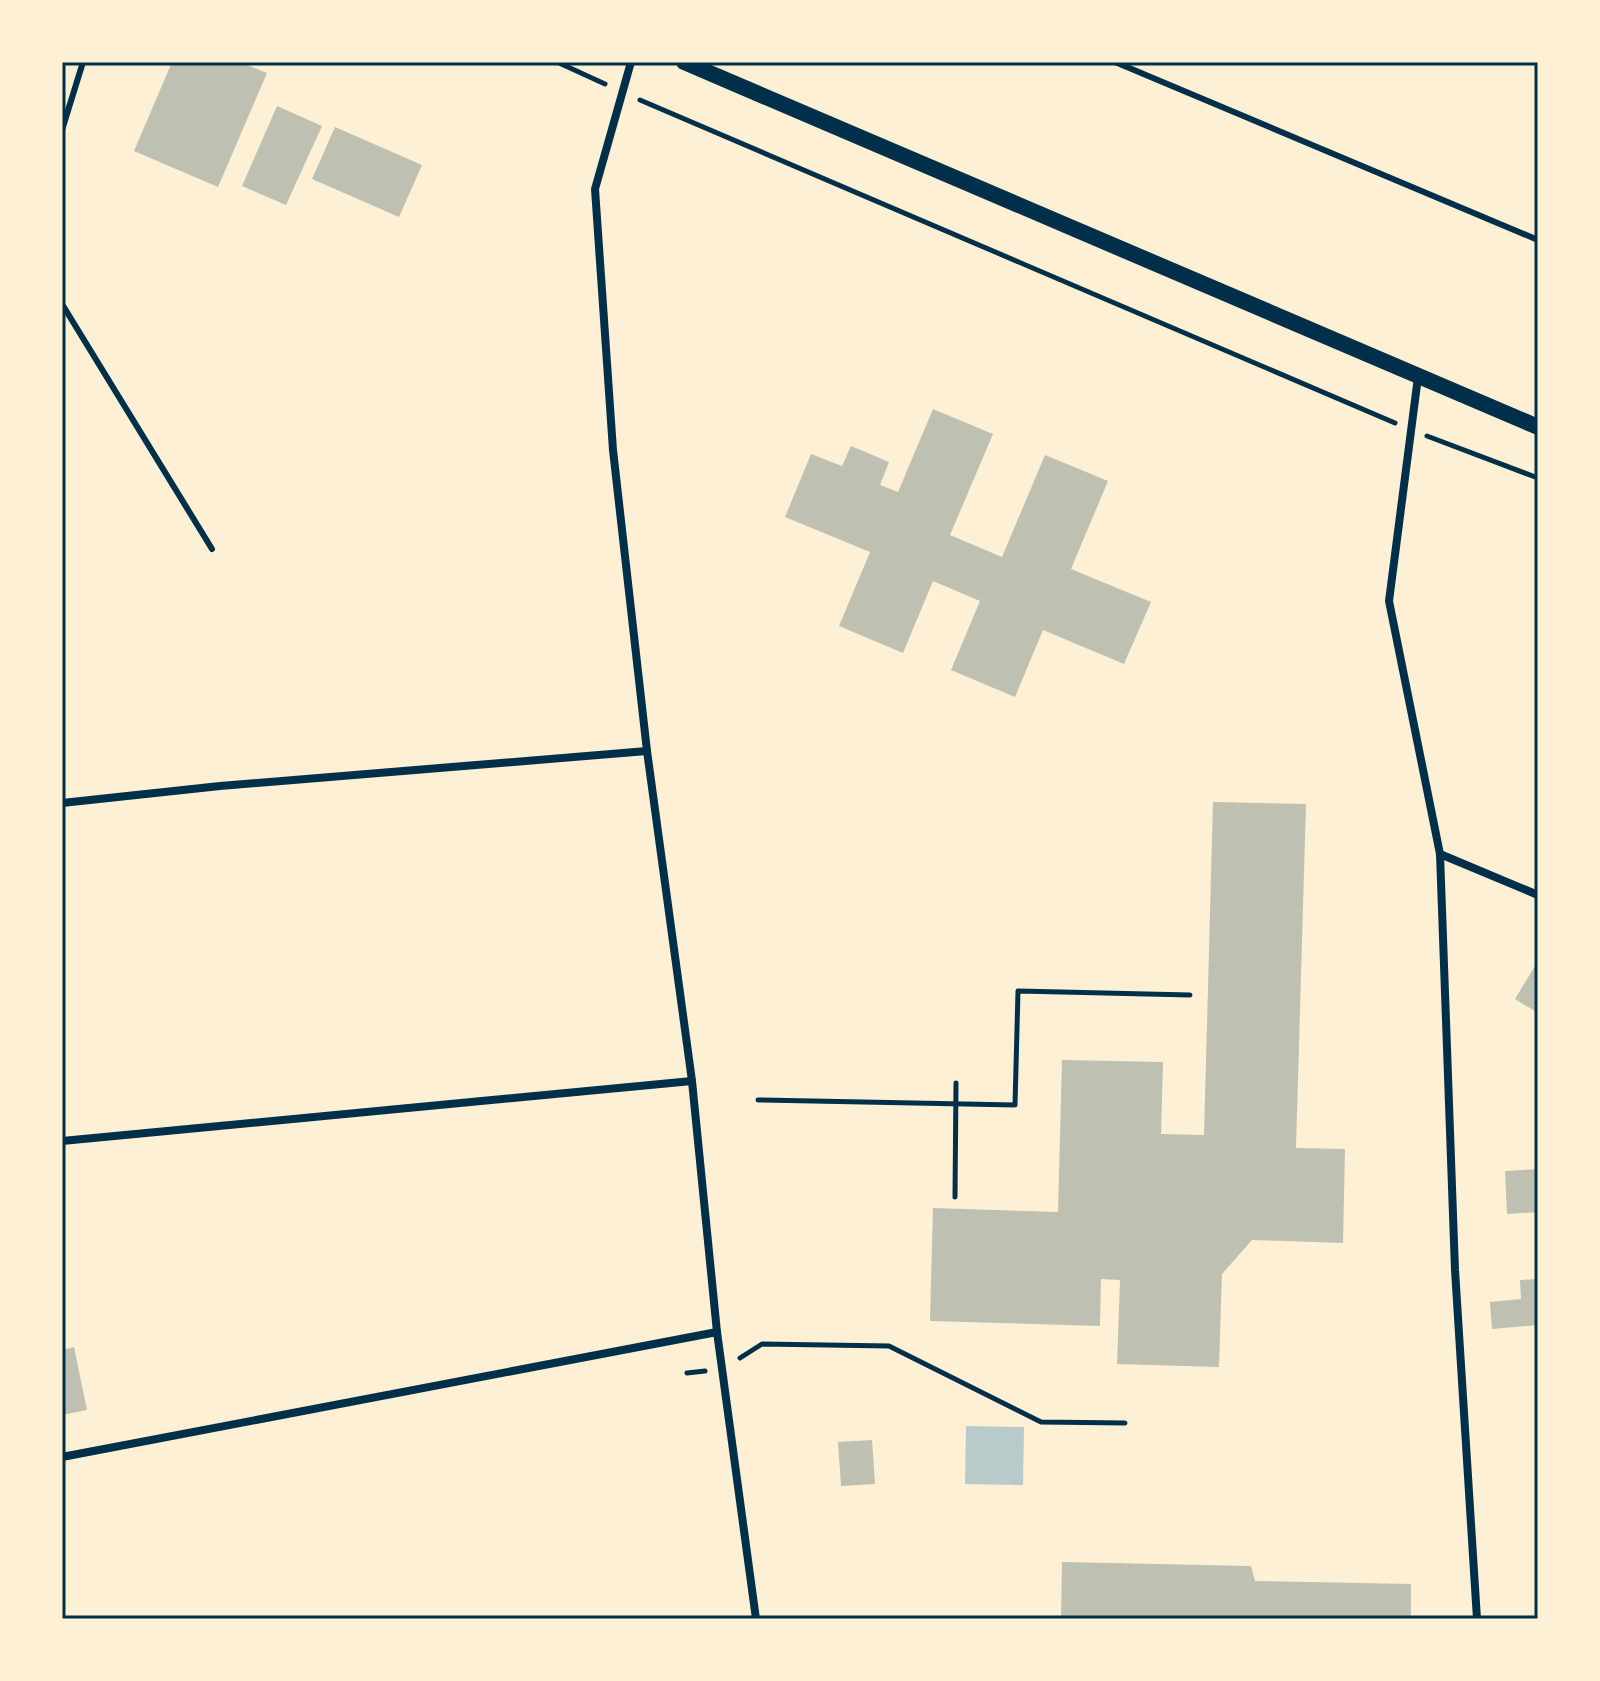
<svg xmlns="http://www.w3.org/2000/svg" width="1600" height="1681" font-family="Inter,sans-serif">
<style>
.green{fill:#b9caca}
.building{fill:#bec0b2}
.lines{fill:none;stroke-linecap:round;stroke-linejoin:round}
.path{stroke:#003049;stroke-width:5}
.service{stroke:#003049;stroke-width:6}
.minor{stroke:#003049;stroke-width:8}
.secondary{stroke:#003049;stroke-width:16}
.neatline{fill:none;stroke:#003049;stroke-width:3}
</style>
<rect width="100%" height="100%" fill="#fdf0d5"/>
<polygon class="green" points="966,1426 1024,1427 1023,1485 965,1484"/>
<g class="building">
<polygon points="172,62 240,62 267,73 218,187 134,151"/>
<polygon points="277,106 322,126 286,205 242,186"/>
<polygon points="335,127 422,165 399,217 312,179"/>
<polygon points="933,409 993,434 950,535 1002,557 1045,455 1108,481 1071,569 1151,602 1124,664 1043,630 1015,697 951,670 980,601 933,581 903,653 839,626 870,552 785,517 811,454 842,466 851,446 889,462 880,485 898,492"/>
<polygon points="1213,802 1306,804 1296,1148 1345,1149 1343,1243 1252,1240 1222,1274 1219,1367 1117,1364 1120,1280 1101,1279 1100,1326 930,1321 933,1208 1058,1212 1062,1060 1163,1062 1161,1134 1204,1135"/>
<polygon points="1538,961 1538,1013 1515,999"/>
<polygon points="1538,1169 1538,1212 1507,1214 1505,1171"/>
<polygon points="1538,1279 1538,1325 1492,1329 1490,1302 1521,1299 1520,1280"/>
<polygon points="74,1347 87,1410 62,1415 62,1350"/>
<polygon points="872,1440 875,1484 841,1486 838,1442"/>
<polygon points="1062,1562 1251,1566 1255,1581 1411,1584 1411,1619 1061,1619"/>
</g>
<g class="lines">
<g class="path">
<polyline points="557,62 605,84"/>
<polyline points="640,100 1395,423"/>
<polyline points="1427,436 1538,478"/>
<polyline points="758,1100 1015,1105 1018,991 1190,995"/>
<polyline points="955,1197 956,1083"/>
<polyline points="740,1358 762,1344 889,1346 1041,1422 1125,1423"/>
<polyline points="687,1373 705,1371"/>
</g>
<g class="service">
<polyline points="1115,62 1538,240"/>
<polyline points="62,130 83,62"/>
<polyline points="62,304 212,549"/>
</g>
<g class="minor">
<polyline points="631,62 595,189 613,450 647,751 692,1081 717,1332 756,1619"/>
<polyline points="1418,377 1389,601 1440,854 1455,1270 1477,1619"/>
<polyline points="62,803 220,786 647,751"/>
<polyline points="1440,854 1538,895"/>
<polyline points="62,1141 692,1081"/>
<polyline points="62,1457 717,1332"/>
</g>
<polyline class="secondary" points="684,62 1538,427"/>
</g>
<rect width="1600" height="1681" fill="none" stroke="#fdf0d5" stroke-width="128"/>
<rect x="64" y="64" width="1472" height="1553" class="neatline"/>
</svg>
